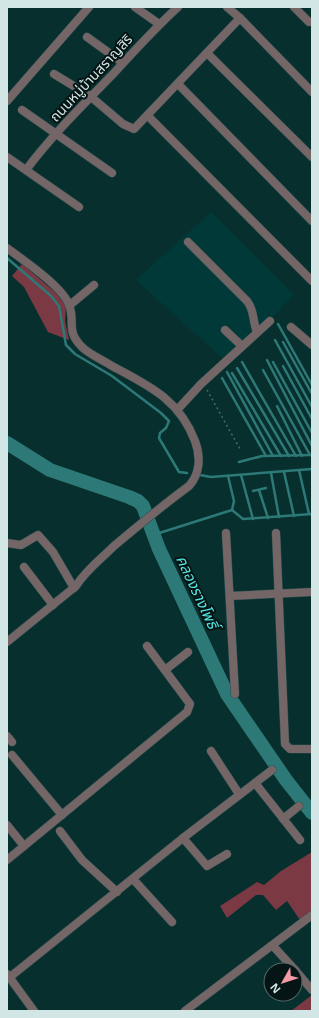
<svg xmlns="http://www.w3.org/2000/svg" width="319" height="1018" font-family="'Open Sans','Noto Sans Thai',sans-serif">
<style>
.built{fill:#013938}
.forest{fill:#7b3944}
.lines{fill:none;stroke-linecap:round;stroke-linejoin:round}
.stream{stroke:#2d7977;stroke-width:2.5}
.river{stroke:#2d7977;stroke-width:14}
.minor-casing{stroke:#274c4b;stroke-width:9}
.path{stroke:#486a69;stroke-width:1.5;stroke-dasharray:2 3;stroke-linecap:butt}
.minor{stroke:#746566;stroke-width:8}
.labels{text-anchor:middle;stroke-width:4;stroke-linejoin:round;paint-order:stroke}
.street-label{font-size:14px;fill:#d2e6e5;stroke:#051414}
.water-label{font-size:15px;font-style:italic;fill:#55e6e3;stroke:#051414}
</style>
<rect width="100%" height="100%" fill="#072f2e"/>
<polygon class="built" points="211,212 294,295 276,314 223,359 136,280"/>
<g class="forest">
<polygon points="22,264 55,292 66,306 65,321 69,340 48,332 24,287 12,276"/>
<polygon points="312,852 312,911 300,920 287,901 276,910 263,895 256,895 227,918 220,906 257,882 264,885 281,871"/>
<polygon points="312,995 312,1011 291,1011"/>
</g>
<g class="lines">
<g class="stream">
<polyline points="7,258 51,296 59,306 66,345 75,354 112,376 161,413 169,421 166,428 160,433 159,438 179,472 187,473"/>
<polyline points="278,324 312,385"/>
<polyline points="275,340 312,407"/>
<polyline points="283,342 312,394"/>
<polyline points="267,360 312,446"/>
<polyline points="242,362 296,456"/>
<polyline points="273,362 312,433"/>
<polyline points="283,366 312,419"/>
<polyline points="237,368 289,456"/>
<polyline points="263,370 310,455"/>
<polyline points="227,372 273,456"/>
<polyline points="232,373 281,456"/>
<polyline points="222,378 266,456"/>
<polyline points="277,406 302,456"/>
<polyline points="239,462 262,456 312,455"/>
<polyline points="299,470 309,514"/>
<polyline points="284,472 294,516"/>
<polyline points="271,473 279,517"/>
<polyline points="200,475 211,477 312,469"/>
<polyline points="241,475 253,519"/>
<polyline points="228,476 234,501 232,510"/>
<polyline points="259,490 268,518"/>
<polyline points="253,491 266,488"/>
<polyline points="153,535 232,510 243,519 312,514"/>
</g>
<polyline class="river" points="7,443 50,470 129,497 138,501 143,506 159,549 227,694 286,780 312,813"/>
<defs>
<g id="minor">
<polyline points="135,7 159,24"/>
<polyline points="227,7 240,18 312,92"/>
<polyline points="294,7 309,22"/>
<polyline points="87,37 123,63"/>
<polyline points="207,53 312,157"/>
<polyline points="54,74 90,96 123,124 134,129 240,18"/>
<polyline points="178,84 312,221"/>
<polyline points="7,101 89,7"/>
<polyline points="22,110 112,173"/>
<polyline points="148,116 312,281"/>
<polyline points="7,157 79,207"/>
<path d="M26 170C52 135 84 104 114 73 135 50 155 28 178 7"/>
<path d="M188 242 247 301C255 311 252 320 257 332"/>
<path d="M7 248C23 260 63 287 69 305 76 322 65 330 82 347 90 355 103 360 112 366 149 386 179 399 195 441 201 457 200 474 189 486 163 505 139 525 114 546 101 559 86 570 76 586L7 642"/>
<polyline points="70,305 94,285"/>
<polyline points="291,327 312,345"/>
<polyline points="225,330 242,346"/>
<polyline points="177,410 201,384 270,321"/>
<polyline points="226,533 235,694"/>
<polyline points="276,533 285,744 290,749 312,749"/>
<polyline points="7,543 21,545 38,535 53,552 74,588"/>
<polyline points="24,567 53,605"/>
<polyline points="230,596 312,592"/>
<polyline points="165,670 188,652"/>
<polyline points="7,736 12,742"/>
<polyline points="211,751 239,794"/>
<polyline points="12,755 62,815"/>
<polyline points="255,783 300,840"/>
<polyline points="283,819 299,806"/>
<polyline points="7,825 24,846"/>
<polyline points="60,831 82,860 117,892"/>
<polyline points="183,838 207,866 227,854"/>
<polyline points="7,860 187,712 190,704 147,646"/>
<polyline points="133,879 172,922"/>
<polyline points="271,946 312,915"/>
<polyline points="295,970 312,990"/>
<polyline points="7,974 34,1011"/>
<polyline points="10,977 183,838 272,770"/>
<polyline points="185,1011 271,946 274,947 295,970"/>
</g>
</defs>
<use href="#minor" class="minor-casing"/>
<polyline class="path" points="207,390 240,449"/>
<use href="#minor" class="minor"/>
</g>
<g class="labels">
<g class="street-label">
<text transform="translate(91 78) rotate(-47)" y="5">ถนนหมู่บ้านสราญสิริ</text>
</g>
<g class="water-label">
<text transform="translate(197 592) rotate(65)" y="5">คลองรางโพธิ์</text>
</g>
</g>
<rect width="319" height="1018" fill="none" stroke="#d2e6e5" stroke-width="16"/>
<g transform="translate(283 982) rotate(231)"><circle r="19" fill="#051414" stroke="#576868"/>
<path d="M0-3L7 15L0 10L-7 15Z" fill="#f49aa7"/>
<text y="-6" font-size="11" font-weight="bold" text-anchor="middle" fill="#d2e6e5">N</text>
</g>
</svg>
